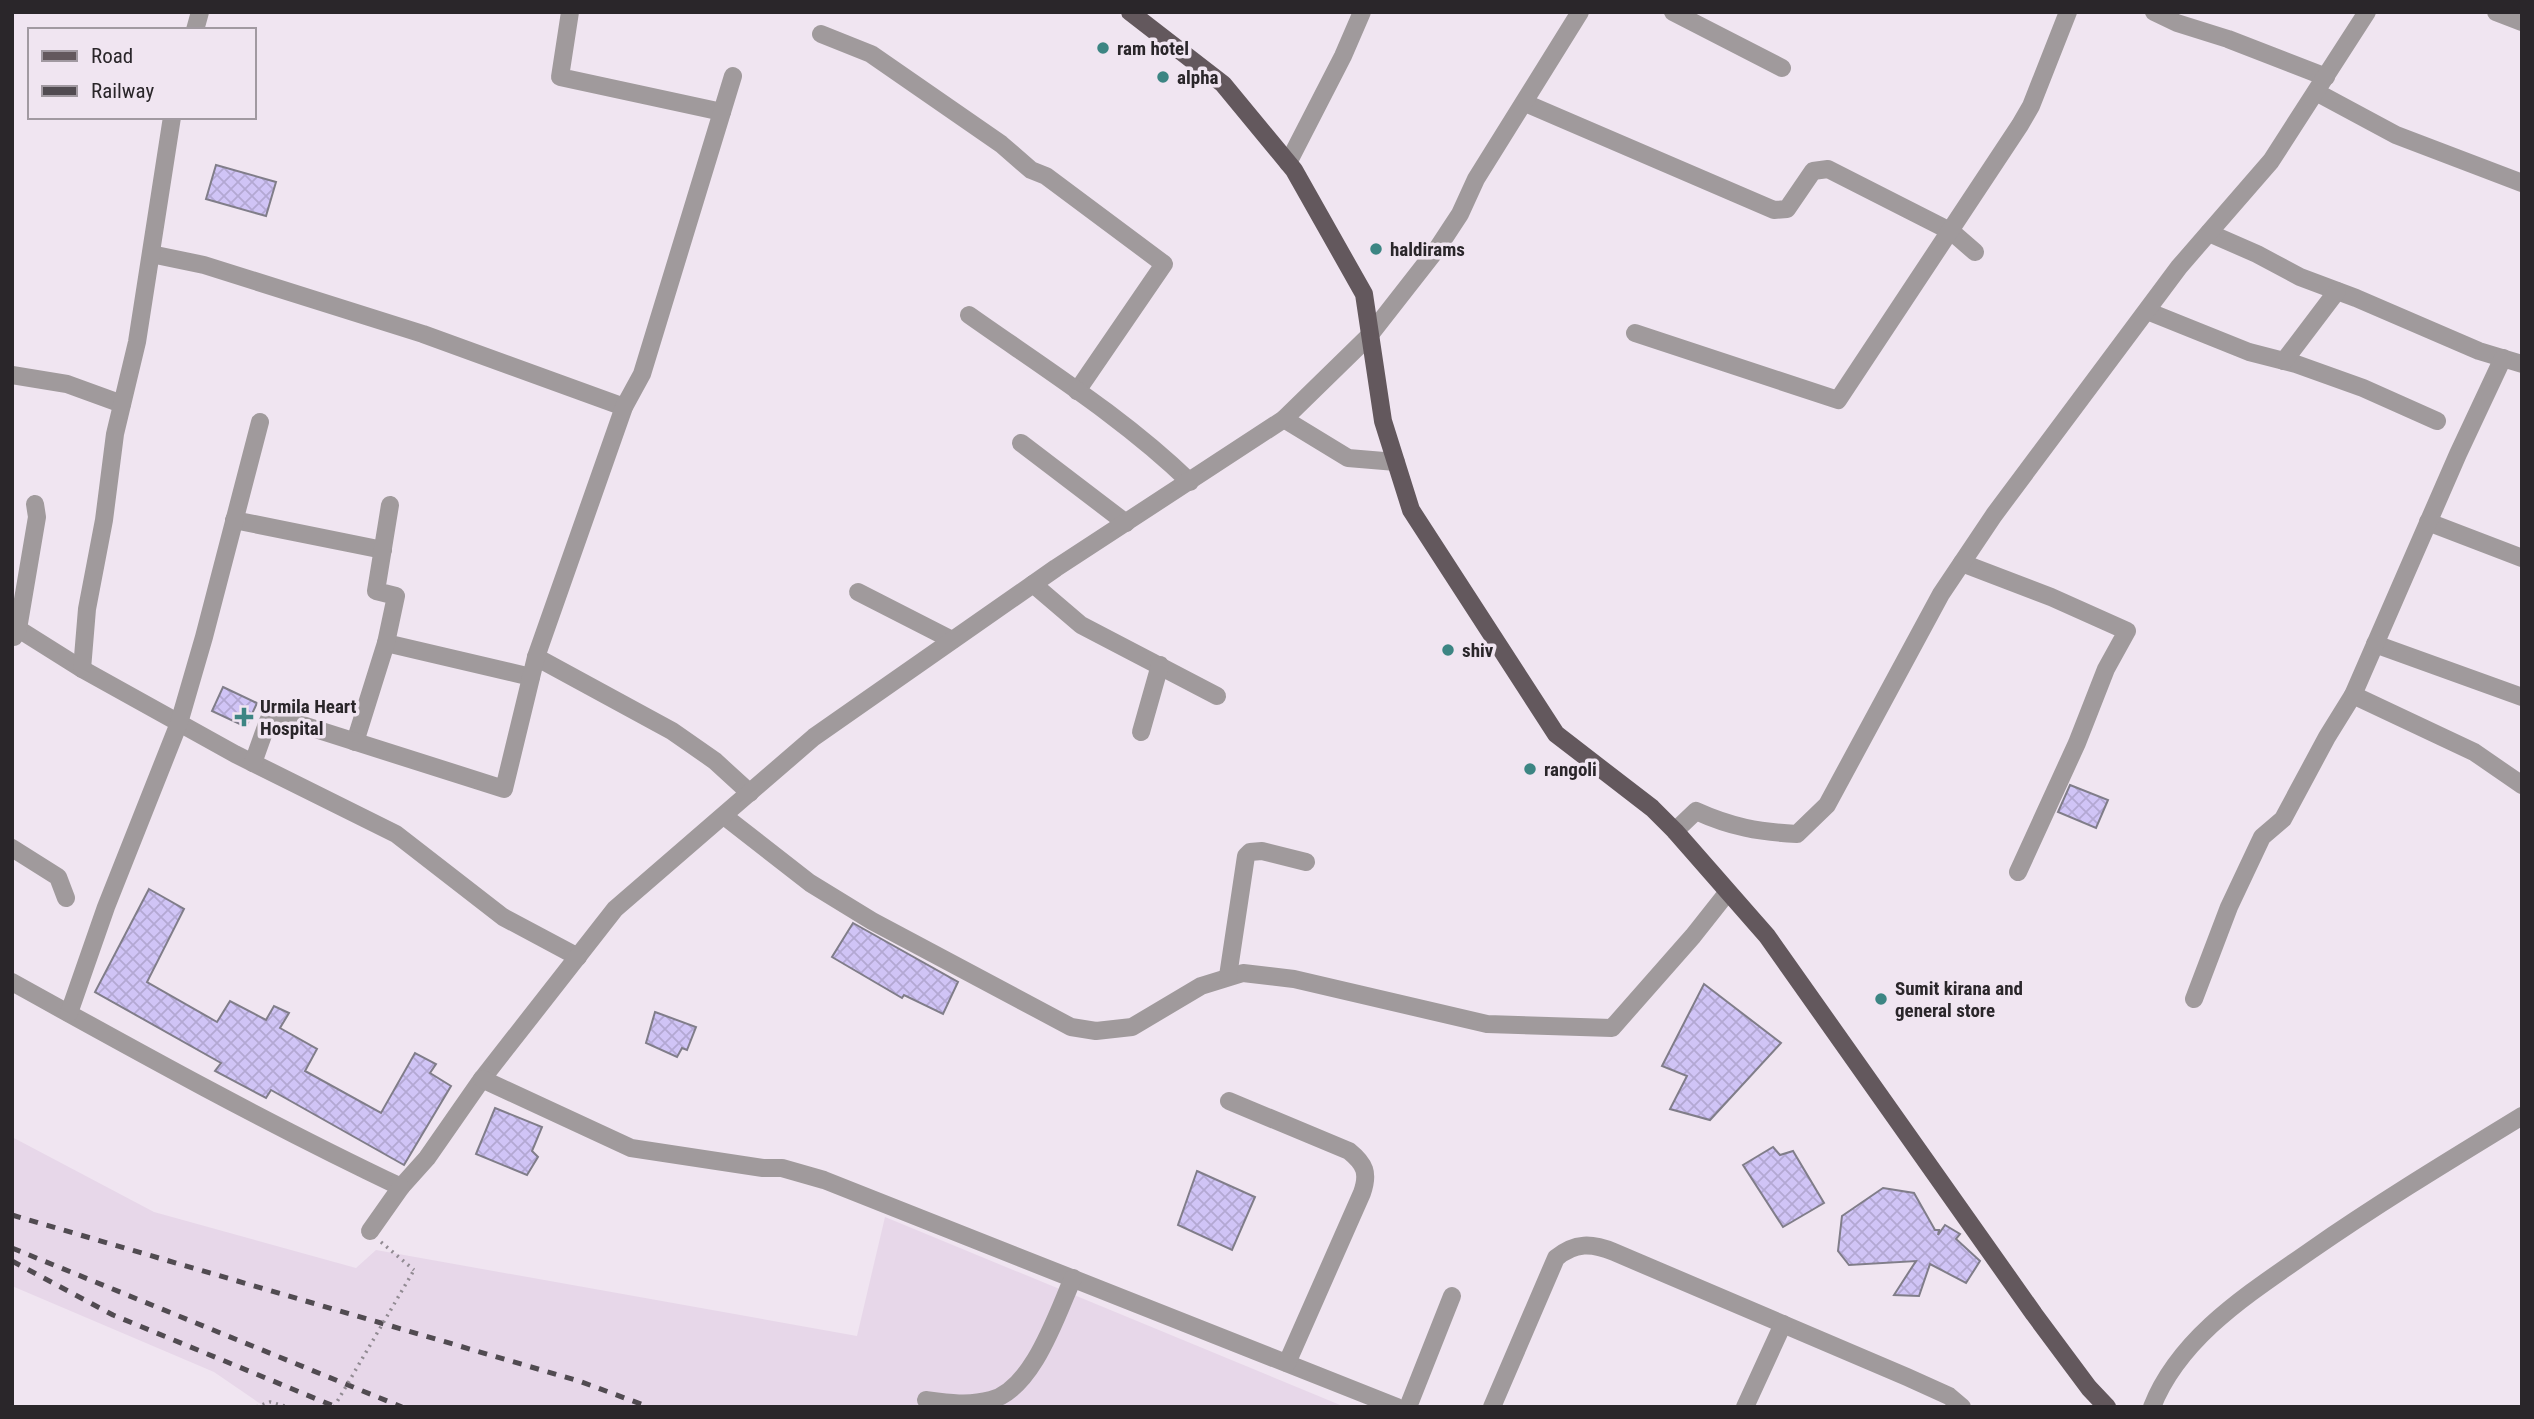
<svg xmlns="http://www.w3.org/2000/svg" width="2534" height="1419" font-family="'Roboto Condensed',sans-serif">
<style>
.built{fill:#e7d7e9}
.building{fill:url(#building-cross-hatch);stroke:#807d89;stroke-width:2}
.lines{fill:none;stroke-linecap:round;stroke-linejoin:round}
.path{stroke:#918a92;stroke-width:3.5;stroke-dasharray:2 5;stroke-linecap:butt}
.minor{stroke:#a09a9c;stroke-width:18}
.major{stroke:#63585d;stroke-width:18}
.rail{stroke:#514b51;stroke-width:5;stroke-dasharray:9 9;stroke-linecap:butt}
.path-bridge{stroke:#918a92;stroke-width:3.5;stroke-dasharray:2 5;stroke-linecap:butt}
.poi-dot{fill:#3c8583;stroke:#f0e5f1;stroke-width:2.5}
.labels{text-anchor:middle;stroke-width:7;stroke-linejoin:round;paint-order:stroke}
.poi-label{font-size:19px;font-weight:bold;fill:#2a262a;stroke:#f0e5f1;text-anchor:start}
</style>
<defs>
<pattern id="building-cross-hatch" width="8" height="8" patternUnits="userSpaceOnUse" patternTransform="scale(1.75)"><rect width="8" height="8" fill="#d0c4f6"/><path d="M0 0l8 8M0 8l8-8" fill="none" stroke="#b3a8d3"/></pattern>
</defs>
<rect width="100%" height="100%" fill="#f0e5f1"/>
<polygon class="built" points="12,1137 154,1212 356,1268 376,1250 857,1336 885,1217 1345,1407 265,1407 214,1372 12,1286"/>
<g class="building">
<polygon points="216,165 276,182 266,216 206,199"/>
<polygon points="223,687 257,703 246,727 212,711"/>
<polygon points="2070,785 2108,800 2096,828 2058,812"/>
<polygon points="149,889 184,909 147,982 217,1022 230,1001 266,1020 274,1006 289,1013 280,1028 317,1049 305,1071 381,1113 415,1053 436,1064 430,1073 451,1086 404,1165 271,1090 266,1098 215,1071 221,1063 95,992"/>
<polygon points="853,923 958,982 943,1014 904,995 902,998 832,957"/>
<polygon points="1704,984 1781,1043 1710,1120 1670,1109 1687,1076 1662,1066"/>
<polygon points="655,1012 696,1027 687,1050 682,1048 677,1057 646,1043"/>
<polygon points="495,1108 542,1127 532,1151 538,1157 527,1175 476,1154"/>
<polygon points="1773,1147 1780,1155 1793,1151 1824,1203 1783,1227 1743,1165"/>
<polygon points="1197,1171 1255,1197 1232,1250 1178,1225"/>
<polygon points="1883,1188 1914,1193 1935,1230 1939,1230 1938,1235 1945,1225 1960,1234 1956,1239 1980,1261 1966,1283 1930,1264 1919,1296 1894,1295 1916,1261 1849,1265 1838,1251 1842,1216"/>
</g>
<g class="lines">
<g class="path">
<polyline points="381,1242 414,1270"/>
<polyline points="256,1407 270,1402 288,1407"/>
</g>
<g class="minor">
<polyline points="570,12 560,77 722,112"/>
<polyline points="1673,12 1782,68"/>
<polyline points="2154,12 2177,23 2228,39 2326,77"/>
<polyline points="2496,12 2522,22"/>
<polyline points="195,30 200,12"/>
<polyline points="821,34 871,54 1001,144 1031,170 1046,176 1164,264 1077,391"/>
<polyline points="2316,92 2396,135 2522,183"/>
<polyline points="1525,103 1774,210 1787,209 1813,171 1828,169 1952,232 1975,252"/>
<polyline points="1288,163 1343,56 1362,12"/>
<polyline points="2209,233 2257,254 2300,277 2356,298 2479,351 2522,364"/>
<polyline points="151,254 204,265 423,334 624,407"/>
<polyline points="2147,311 2249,352 2296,364 2363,388 2437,421"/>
<path d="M969 315C1044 368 1124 418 1190 482"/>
<polyline points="1635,333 1838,400 2020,125 2031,106 2068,12"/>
<polyline points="2284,361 2337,291"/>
<polyline points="12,375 67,384 122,404"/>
<polyline points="1284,419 1348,458 1396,462"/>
<polyline points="1021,443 1126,523"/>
<polyline points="234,520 383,550"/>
<polyline points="2428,522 2522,558"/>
<polyline points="1962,563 2051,597 2127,631 2106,669 2077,743 2018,872"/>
<polyline points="1033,584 1081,625 1217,696"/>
<polyline points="858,592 952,640"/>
<polyline points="12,625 82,669 235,754 396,834 503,917 578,957"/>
<polyline points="14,637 18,629 37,517 35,504"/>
<polyline points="386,643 531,677"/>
<polyline points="2375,644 2522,697"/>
<polyline points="536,657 672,731 715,761 750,793"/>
<polyline points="82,669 87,609 104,520 115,434 137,342 172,117"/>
<polyline points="2353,695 2474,752 2522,785"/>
<polyline points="1141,732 1160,665"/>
<polyline points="355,742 386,643 396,596 376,591 390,505"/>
<polyline points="253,763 268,721 287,720 504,789 536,657 624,407 642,374 733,76"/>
<polyline points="724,816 810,883 872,921 1071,1027 1096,1031 1132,1027 1201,986 1243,973 1294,979 1487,1024 1612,1028 1693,936 1727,893"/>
<path d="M1675 831 1696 811C1731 827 1759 832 1797 834L1827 805 1941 594 1994 515 2179 267 2271 161 2367 12"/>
<polyline points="12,848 58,877 66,898"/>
<polyline points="1228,976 1246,856 1250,852 1262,851 1306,862"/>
<path d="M12 982C140 1053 268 1124 401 1187L427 1158 482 1079 615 909 814 737 1056 568 1284 419 1369 336 1437 249 1460 214 1476 179 1580 12"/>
<polyline points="2194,999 2229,907 2262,837 2283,819 2327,737 2353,695 2458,454 2503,358"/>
<polyline points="69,1013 106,907 179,723 204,637 260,422"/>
<polyline points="482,1079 631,1148 763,1168 782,1168 824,1180 1397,1407"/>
<path d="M1229 1101 1349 1151C1365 1164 1369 1173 1362 1193L1287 1363"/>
<polyline points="370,1231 401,1187"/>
<path d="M926 1400C948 1403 969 1406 991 1400 1033 1389 1057 1314 1073 1278"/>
<polyline points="1408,1407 1452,1296"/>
<path d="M1492 1407 1556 1258C1575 1242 1592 1243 1614 1252L1907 1377 1949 1396 1962 1407"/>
<polyline points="1745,1407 1783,1324"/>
<path d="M2152 1407C2180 1336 2250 1293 2310 1251 2379 1203 2450 1160 2522 1116"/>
</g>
<polyline class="major" points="1130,12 1223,84 1294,170 1364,294 1383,421 1411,510 1556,734 1652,808 1675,831 1767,936 2034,1314 2089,1388 2107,1407"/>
<g class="rail">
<polyline points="12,1215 579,1381 649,1407"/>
<polyline points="12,1248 402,1407"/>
<polyline points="12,1261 113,1315 336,1407"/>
</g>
<polyline class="path-bridge" points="334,1407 414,1270"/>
</g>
<g class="poi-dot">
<circle cx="1103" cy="48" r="7"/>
<circle cx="1163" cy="77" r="7"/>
<circle cx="1376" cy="249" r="7"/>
<circle cx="1448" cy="650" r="7"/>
<path d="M240.5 706.5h7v7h7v7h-7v7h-7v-7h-7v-7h7z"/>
<circle cx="1530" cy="769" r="7"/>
<circle cx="1881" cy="999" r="7"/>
</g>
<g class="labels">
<g class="poi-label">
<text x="1117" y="55">ram hotel</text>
<text x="1177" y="84">alpha</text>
<text x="1390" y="256">haldirams</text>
<text x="1462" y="657">shiv</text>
<text x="260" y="713">Urmila Heart<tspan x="260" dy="22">Hospital</tspan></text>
<text x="1544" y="776">rangoli</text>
<text x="1895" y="995">Sumit kirana and<tspan x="1895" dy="22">general store</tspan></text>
</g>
</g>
<rect width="2534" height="1419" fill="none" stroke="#2a262a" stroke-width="28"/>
<rect x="28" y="28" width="228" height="91" fill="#f0e5f1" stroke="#a199a1" stroke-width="2"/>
<rect x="42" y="51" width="35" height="10" fill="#63585d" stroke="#a199a1" stroke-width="2"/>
<text x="91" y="63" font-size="21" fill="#2a262a">Road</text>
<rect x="42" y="86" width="35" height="10" fill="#514b51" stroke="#a199a1" stroke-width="2"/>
<text x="91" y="98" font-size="21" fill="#2a262a">Railway</text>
</svg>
